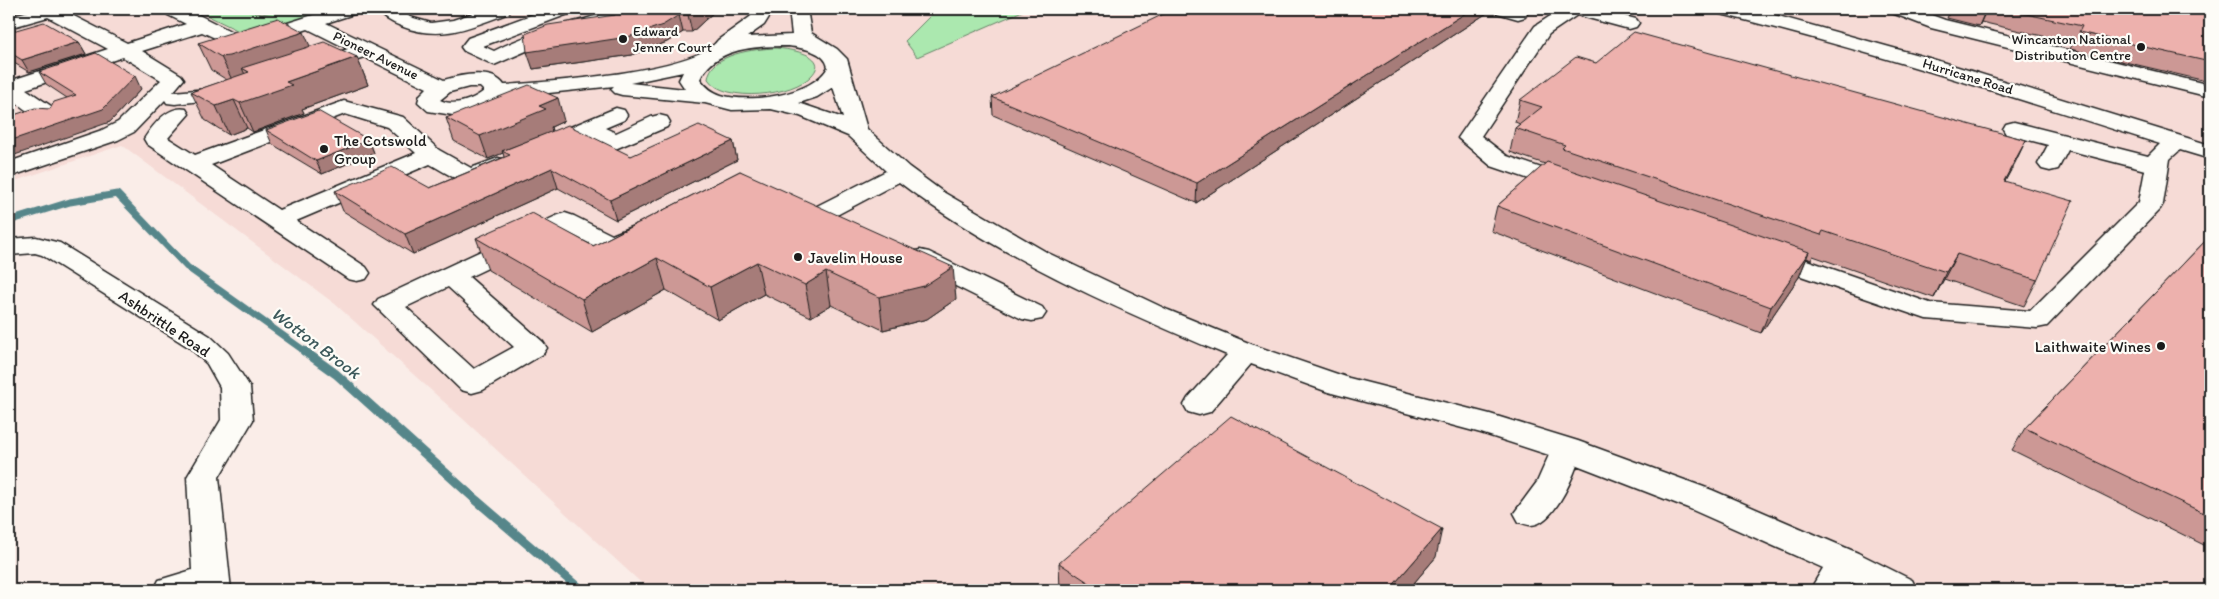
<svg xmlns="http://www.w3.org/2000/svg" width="2219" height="599" font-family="Itim,sans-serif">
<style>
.built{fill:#f6dbd6}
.green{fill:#abe8af;stroke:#648266}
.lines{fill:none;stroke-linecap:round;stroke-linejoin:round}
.stream-far1{stroke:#56868a;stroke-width:7}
.stream{stroke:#56868a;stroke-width:9}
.minor-casing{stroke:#1c1c1c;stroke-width:3}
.minor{fill:#fdfcf7;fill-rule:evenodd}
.wall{fill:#cc9895;stroke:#1c1c1c}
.shaded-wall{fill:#a67c79;stroke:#1c1c1c}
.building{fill:#edb1ad;stroke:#1c1c1c}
.poi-dot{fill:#1c1c1c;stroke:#fdfcf7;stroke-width:2}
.labels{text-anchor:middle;stroke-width:4.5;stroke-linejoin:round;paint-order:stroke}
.far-poi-label{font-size:14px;fill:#1c1c1c;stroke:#fdfcf7;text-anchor:start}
.far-street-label{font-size:14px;fill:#1c1c1c;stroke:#fdfcf7}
.poi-label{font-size:16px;fill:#1c1c1c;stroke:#fdfcf7;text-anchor:start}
.street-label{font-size:16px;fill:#1c1c1c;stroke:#fdfcf7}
.water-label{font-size:18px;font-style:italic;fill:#3e5a5c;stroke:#fdfcf7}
</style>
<rect width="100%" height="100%" fill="#faede8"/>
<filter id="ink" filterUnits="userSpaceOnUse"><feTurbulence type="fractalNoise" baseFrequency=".02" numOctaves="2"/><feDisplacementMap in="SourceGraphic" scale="10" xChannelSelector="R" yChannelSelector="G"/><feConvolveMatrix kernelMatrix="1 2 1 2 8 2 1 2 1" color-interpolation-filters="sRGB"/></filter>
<g filter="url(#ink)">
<polygon class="built" points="9,9 2210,9 2210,590 649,590 463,419 335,304 122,145 9,183"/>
<g class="green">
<polygon points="198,9 250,9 249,11 262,14 286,9 336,9 262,32 243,33 198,11"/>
<polygon points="937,9 1027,9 917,57 905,41"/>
<path d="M775 48C787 49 831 54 812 75 794 96 724 104 708 79 710 53 756 49 775 48Z"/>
</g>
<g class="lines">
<polyline class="stream-far1" points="9,221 70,202 117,194 187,267 306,352"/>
<polyline class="stream" points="304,351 336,374 476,500 581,590"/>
<defs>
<g id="minor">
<path d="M37 9H60L127 43 186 24 168 15 166 11 167 9H187L240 36 253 34 332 9H359L357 13 326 23 444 80C460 75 493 68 504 85 547 82 696 72 718 40L750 17 756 9H774L764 25 747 37 792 35 789 9H807L811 33 837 49 847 59 867 129 909 167 943 192 1048 253 1168 310 1256 346 1349 378 1490 414 1578 441 1712 490 1858 553 1912 580 1917 590H1867L1852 582 1847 590H1810L1823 568 1688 508 1577 465C1571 482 1552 526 1530 525 1527 525 1522 523 1519 522L1514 513 1537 482 1549 455 1481 433 1328 392 1251 364 1210 412 1199 415 1188 412 1184 405 1188 398 1227 355C1115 308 996 256 899 182L833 217 824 219 815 217 812 212 815 207 886 171 848 136 800 116 771 109 732 110 705 103 622 95 615 93 611 89 614 86 501 98 480 110 453 115 428 111 418 102 420 95 427 88 364 57C348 62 326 74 309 70L306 66 309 62 348 49 308 29 262 44 237 48 202 32 142 51 181 75 184 79 173 92 230 87 237 89 241 93 237 97 175 104 167 103 165 100 134 132 118 140 9 177V162L102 130 118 122 161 80 123 57 26 89 57 110 60 115 57 120C39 124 23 107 9 97V81L108 49 48 17 9 28V16ZM789 46C802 48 825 51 828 67 814 95 749 104 721 95 712 92 706 87 700 79 715 47 757 46 789 46ZM683 72 679 80 685 89 630 83ZM469 87H480L484 91C473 100 454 107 440 100L450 92ZM833 87 843 118 799 103 817 97Z"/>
<path d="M380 9H399L410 17 431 23 453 20 485 9H511L509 13C471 27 441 42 401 26 393 23 383 18 379 11Z"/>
<path d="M547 9H573L571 13 483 46 494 51C523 36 553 27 585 19 606 13 620 8 642 9L640 13 624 19 547 42 494 65 464 51 461 47 468 38Z"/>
<polygon points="1495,9 1524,9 1527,13 1525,17 1518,19 1497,13"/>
<polygon points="1561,9 1597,9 1636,19 1639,23 1636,27 1629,29 1577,15 1549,34 1481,136 1507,156 1578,181 1582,186 1578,191 1570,193 1491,166 1458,138 1535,26"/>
<path d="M1715 9H1748L1760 11 1929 58 2210 145V159L2180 150 2170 159 2163 204 2160 209 2047 326 2037 328 1926 319 1760 262 1756 256 1760 250 1769 248 1778 250 1930 303 2030 311 2139 202 2145 170 2068 150 2058 169 2050 171 2042 169 2038 164 2048 145 2006 134 2003 129 2006 124 2014 122 2148 156 2160 144C2013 97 1867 50 1717 13Z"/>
<polygon points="1890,9 1915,9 1945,20 2210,85 2210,97 1931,28 1892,13"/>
<path d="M344 101 403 117 439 150 471 168 498 158 506 160 510 165 506 170C464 188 469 186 430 164L296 221 366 267 370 273 366 279 357 281 348 279 147 144 144 139C153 125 168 105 186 109L189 114 168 138 195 155ZM345 114 387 127 416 153 279 210 211 165Z"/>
<polygon points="616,108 624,110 627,115 624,120 605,128 616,133 651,117 659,115 667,117 670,122 667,127 615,149 607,147 587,136 553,151 545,153 537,151 534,146 537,141"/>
<path d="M565 213 574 216 612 235 636 225 645 228 649 233 645 238 621 250 612 253 603 250 565 231 469 277 543 342 547 348 543 354 483 390 472 393 461 390 374 305 378 299 556 216ZM448 287 514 347 474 369 406 307Z"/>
<polygon points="36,237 60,243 210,336 228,353 250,387 253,420 219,477 231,590 154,590 159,580 192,570 187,477 221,420 220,387 207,364 190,348 42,255 35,253 9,255 9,239"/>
<polygon points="920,250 929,252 1042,307 1046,313 1042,319 1032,321 1022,319 911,264 907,258 911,252"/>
</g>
</defs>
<use href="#minor" class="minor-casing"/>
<use href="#minor" class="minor"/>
</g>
<g class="wall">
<polygon points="717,9 692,32 683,32 667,42 632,55 533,69 525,34"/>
<polygon points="1951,9 2210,9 2210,82 2070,49 2073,43 1981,22 1979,26 1947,18"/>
<polygon points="1487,13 1196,203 993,115 992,97"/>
<polygon points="9,32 79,42 86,54 29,72 9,60"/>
<polygon points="198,43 310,46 357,57 368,85 302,109 304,113 253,132 247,128 229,135 205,120 191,92 227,80 211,70"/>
<polygon points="1596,63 2026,140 2005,181 2037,280 2024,306 1944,279 1934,298 1813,256 1811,260 1807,258 1799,277 1761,333 1491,231 1497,206 1545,164 1510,152 1515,128 1520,124 1515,122 1520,100"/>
<polygon points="39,72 141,89 110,122 11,116 50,109 67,98 46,84"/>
<polygon points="446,118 564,121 551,127 552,131 631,156 733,141 737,160 616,220 558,188 413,254 343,211 335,191 430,188 504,157 503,153 488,159 454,141"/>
<polygon points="266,130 369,140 374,153 322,174 272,144"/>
<polygon points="740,171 956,299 927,319 883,330 831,305 811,317 764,294 718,320 666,290 592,332 488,270 476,238 593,246"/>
<polygon points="2210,236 2210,548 2012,450 2025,428"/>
<polygon points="1436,557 1408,590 1060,590 1059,563"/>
</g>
<g class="shaded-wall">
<polygon points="695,9 717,9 692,32 688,15"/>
<polygon points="1472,9 1488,9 1487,13 1196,203 1197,183"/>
<polygon points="1986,9 1987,9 1981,22 1979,26"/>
<polygon points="679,15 683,32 667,42 632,55 533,69 527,52"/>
<polygon points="304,32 315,58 249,72 242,68 248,81 234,84 221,57"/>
<polygon points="79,42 86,54 29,72 22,60"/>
<polygon points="357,57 368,85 302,109 304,113 253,132 240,103 286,82"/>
<polygon points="135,76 141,89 110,122 9,157 9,141"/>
<polygon points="558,98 564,121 551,127 552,132 502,151 503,153 488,159 480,136 539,106"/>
<polygon points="234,100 247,128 229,135 216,106"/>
<polygon points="369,140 374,153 322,174 316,161"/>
<polygon points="2026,140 2015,163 1992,205 2004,181"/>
<polygon points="733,141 737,160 616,220 610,200"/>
<polygon points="552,168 558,188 413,254 405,234"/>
<polygon points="1809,252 1799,277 1761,333 1771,307"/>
<polygon points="1957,254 1944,279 1934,298 1946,272"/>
<polygon points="657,258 666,290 592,332 582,299"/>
<polygon points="757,262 764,294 718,320 710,287"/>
<polygon points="953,267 956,299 927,319 883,330 879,297"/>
<polygon points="826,272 831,305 811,317 805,285"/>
<polygon points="1442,529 1436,557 1408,590 1389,590"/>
</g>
<g class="building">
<polygon points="615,9 695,9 688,15 679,15 663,25 628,37 527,52 525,34 548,25 615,15"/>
<polygon points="1174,9 1472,9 1197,183 992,97"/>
<polygon points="2003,9 2210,9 2210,62 2079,32 2082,26"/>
<polygon points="278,18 304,32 229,56 221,57 198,43"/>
<polygon points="44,22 79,42 22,60 9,52 9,32"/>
<polygon points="1634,32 2026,140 2004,181 2073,201 2037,280 1957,254 1946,272 1823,231 1821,235 1562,148 1565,145 1515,128 1542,107 1520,100 1576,57 1596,63"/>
<polygon points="324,42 357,57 286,82 292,85 240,103 234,100 216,106 191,92 249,72 242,68"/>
<polygon points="96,53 135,76 103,109 9,141 9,115 11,116 35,108 50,109 54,102 76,95 39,72"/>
<polygon points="529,85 558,98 539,106 546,109 480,136 446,118"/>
<polygon points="318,111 369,140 316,161 266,130"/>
<polygon points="568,125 631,156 699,125 733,141 610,200 552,168 405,234 335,191 392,167 430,188 510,155 502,151"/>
<polygon points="1547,162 1809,252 1771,307 1497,206"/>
<polygon points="740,171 953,267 924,286 879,297 826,272 805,285 757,262 710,287 657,258 582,299 476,238 532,213 593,246"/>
<polygon points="2210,236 2210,516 2025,428"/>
<polygon points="1231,416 1442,529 1389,590 1100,590 1059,563"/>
</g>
</g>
<g class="poi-dot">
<circle cx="623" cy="39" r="5"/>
<circle cx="2141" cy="47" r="5"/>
<circle cx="324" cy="149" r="5"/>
<circle cx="798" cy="257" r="5"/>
<circle cx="2161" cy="346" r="5"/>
</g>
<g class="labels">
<g class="far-poi-label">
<text x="633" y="36">Edward<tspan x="633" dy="16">Jenner Court</tspan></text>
<text x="2131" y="44" text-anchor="end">Wincanton National<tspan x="2131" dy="16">Distribution Centre</tspan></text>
</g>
<g class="far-street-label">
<text transform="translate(376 55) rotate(26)" y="5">Pioneer Avenue</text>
<text transform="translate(1968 76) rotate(17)" y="5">Hurricane Road</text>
</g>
<g class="poi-label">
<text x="334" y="146">The Cotswold<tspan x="334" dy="18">Group</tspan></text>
<text x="808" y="263">Javelin House</text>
<text x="2151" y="352" text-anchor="end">Laithwaite Wines</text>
</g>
<g class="street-label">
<text transform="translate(165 323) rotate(34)" y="6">Ashbrittle Road</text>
</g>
<g class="water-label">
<text transform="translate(316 343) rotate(37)" y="6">Wotton Brook</text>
</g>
</g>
<rect width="2219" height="599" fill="none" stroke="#fdfcf7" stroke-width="30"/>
<rect x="15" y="15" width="2189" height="569" fill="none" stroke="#1c1c1c" stroke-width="2" filter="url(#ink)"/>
</svg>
